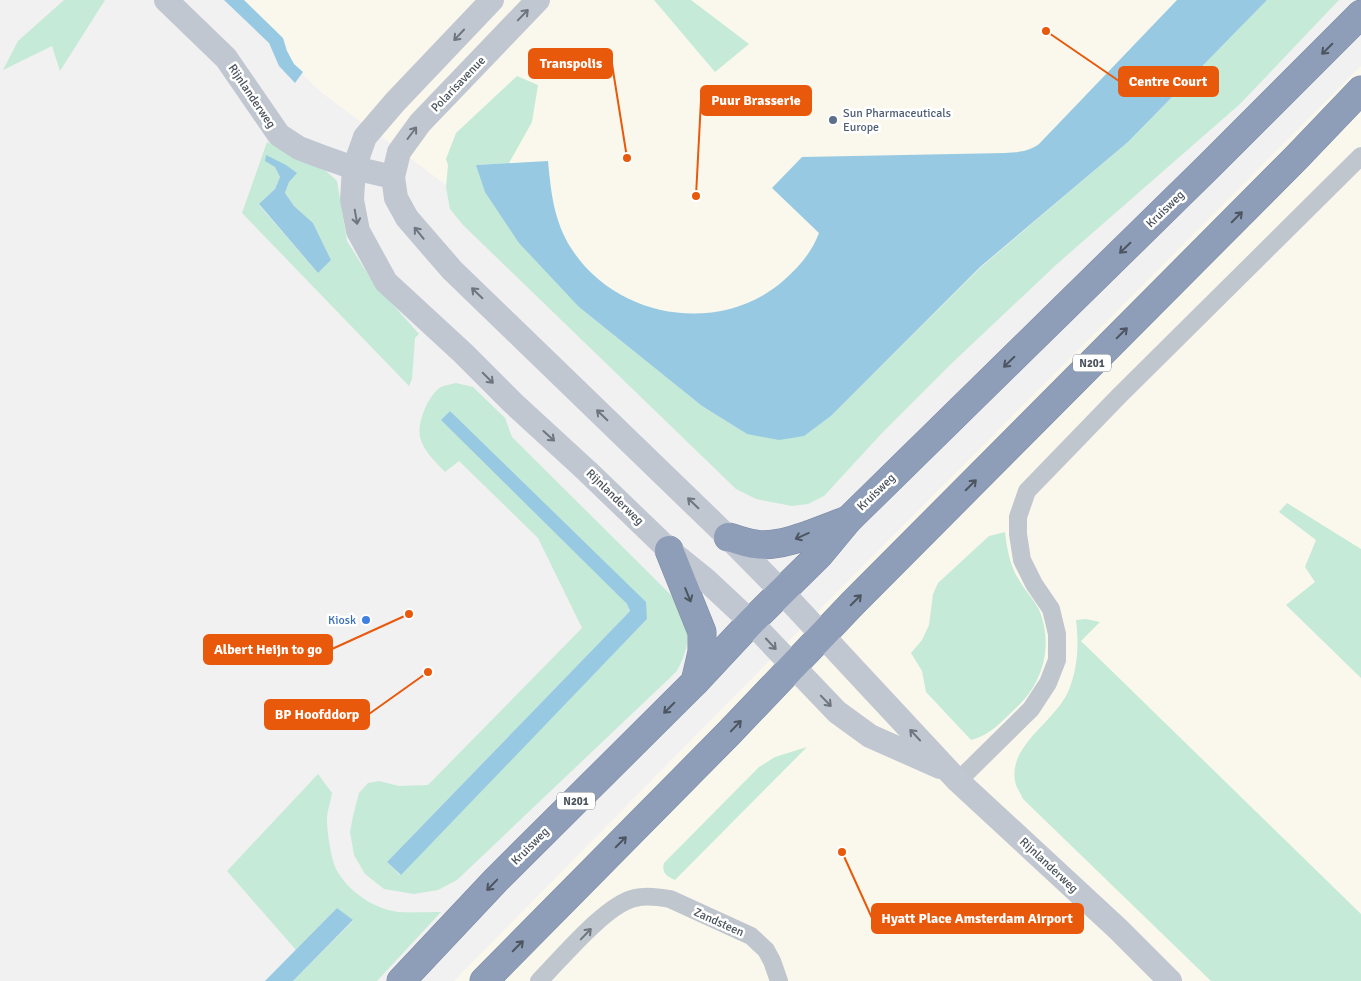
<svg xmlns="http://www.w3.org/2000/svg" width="1361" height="981" font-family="Signika,sans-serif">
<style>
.commercial{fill:#faf8ed}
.green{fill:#c5ead7;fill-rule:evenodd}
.water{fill:#97cae2}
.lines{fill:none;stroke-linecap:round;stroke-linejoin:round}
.highway-casing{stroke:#7a89a4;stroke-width:29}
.street{stroke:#c0c6cd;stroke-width:18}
.secondary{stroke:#c1c7d1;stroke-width:24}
.highway{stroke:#8e9eb9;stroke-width:28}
.oneway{stroke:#6e757e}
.oneway2{stroke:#4d5660}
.oneway3{stroke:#6d757d}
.service-dot{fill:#5c6f8a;stroke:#fff;stroke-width:2}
.shop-dot{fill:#3f7fe0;stroke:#fff;stroke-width:2}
.labels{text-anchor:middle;stroke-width:5;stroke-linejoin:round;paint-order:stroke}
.shield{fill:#fff;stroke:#80868c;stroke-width:1}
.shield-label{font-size:11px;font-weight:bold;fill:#4a525b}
.street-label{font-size:12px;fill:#4a525b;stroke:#fff}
.service-label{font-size:12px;fill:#4e5e75;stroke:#fff;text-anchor:start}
.shop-label{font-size:12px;fill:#366cbe;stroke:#fff;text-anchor:end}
.leader{fill:none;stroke:#e8590c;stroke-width:2}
.callout-dot{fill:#e8590c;stroke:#fff;stroke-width:2}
.callout{fill:#e8590c;stroke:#e8590c;stroke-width:2}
.callout-label{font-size:14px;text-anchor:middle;font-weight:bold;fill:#fff}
</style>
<rect width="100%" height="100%" fill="#f2f1f1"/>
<g class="commercial">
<polygon points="227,0 1229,0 1187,46 702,374 322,93"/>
<polygon points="1361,66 1361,981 454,981 840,589"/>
</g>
<g class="green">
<polygon points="64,0 105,0 60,71 52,46 3,70 18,41"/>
<polygon points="654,0 691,0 749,44 715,72"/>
<polygon points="1267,0 1339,0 1240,104 1057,264 952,363 882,433 824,496 808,504 792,506 756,499 736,489 463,225 450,209 446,187 448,165 446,159 456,133 517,76 538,85 532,122 509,163 476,165 579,307 702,406 747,434 832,415 980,268 1128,142"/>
<path d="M267 142 325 170 337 181 347 241 372 281 419 334 415 338 412 379 409 386 242 213ZM275 167 289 182 285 193 294 206 313 223 331 260 318 273 259 205 275 189 280 177Z"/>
<path d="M456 383 473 387 505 418 512 437 676 600C679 606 683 612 685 618 692 636 685 657 676 672L457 880 438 890 414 894 384 889 365 874 354 855 350 832 353 816 359 793 368 783 379 781 399 786 428 785 582 628 538 538 459 461 445 472C436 462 423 451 420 437 417 423 428 395 441 387 445 385 452 384 456 383ZM450 411 647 619 400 875 387 862 630 611 627 604 442 420Z"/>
<polygon points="1287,503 1361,549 1361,678 1286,605 1315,582 1305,567 1316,540 1279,512"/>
<path d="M1005 532C1007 549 1010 566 1019 580 1025 591 1035 600 1040 612 1053 646 1043 683 1017 707 1002 721 991 735 971 740L926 692 922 671 911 653 922 640 929 625 933 594 938 583 989 536Z"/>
<path d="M1086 619 1100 622 1081 641 1361 914V981H1211L1023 799C1021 794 1018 790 1016 785 1005 747 1054 723 1068 692 1078 668 1079 646 1076 620Z"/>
<path d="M807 747 675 880C668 877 661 873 664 863L759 767 775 757Z"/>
<path d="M318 774 332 793C331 801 327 811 327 819 327 832 331 858 336 869 348 891 372 908 398 912 412 913 427 912 441 912L377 981H293L353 921 337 908 296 950 227 871Z"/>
</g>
<g class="water">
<polygon points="224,0 244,0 283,38 287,51 294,64 303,72 295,83 279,66 269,43"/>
<path d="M1177 0H1267L1128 142 980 267 832 415 804 436 779 440 747 434 702 406 579 307 519 243 485 192 476 165 548 161C551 193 554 221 571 248 616 319 720 336 783 281 799 267 812 252 819 233L772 188 802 157 1005 153C1018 152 1028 152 1039 144Z"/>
<polygon points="266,155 286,165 297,173 289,182 285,193 294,206 313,223 331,260 318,273 259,204 275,189 280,177 275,167 265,161"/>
<polygon points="450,411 646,602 647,619 401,875 387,862 630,611 627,604 441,420"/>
<polygon points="337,908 353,920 293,981 265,981"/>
</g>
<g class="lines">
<defs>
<g id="highway">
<path d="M728 537C737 539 746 543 755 544 781 549 822 529 848 520"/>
<polyline points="669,550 702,632 702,652 695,682"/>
<polyline points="401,981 496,880 695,682 751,622 819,555 848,520 1210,165 1361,14"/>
<polyline points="484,981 729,733 853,603 1296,158 1361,90"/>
</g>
</defs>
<use href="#highway" class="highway-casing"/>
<g class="street">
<polyline points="958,781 1031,709 1048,683 1057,660 1057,634 1051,609 1034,584 1022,560 1018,534 1018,517 1027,491 1119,396 1361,156"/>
<path d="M539 981C561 959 606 904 635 898 646 895 659 897 670 899L751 936 766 950 772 961 779 981"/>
</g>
<g class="secondary">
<polyline points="166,0 226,58 279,135 299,148 320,156 354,168 393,177"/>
<polyline points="492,0 395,102 365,137 354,168 352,200 358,231 386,282 463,353 513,403 587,471 669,550 705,579 751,622 837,712 870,736 940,767"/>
<polyline points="538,0 420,123 399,152 393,177 396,198 407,218 452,270 728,537 782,592 958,781 1118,929 1170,981"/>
</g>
<use href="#highway" class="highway"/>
</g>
<defs><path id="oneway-shaft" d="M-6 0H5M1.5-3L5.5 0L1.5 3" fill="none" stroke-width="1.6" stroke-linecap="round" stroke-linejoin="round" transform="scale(1.25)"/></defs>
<g class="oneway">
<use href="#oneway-shaft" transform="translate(523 15) rotate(-46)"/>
<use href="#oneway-shaft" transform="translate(459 35) rotate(133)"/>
<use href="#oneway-shaft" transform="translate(412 133) rotate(-53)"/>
<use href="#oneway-shaft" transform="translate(356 217) rotate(80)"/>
<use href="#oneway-shaft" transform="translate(419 233) rotate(-129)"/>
<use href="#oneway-shaft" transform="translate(477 293) rotate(-136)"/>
<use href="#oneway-shaft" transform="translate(488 378) rotate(45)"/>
<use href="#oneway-shaft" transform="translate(602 415) rotate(-136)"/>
<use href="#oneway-shaft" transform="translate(549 436) rotate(42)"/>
<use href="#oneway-shaft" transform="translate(693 503) rotate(-136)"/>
<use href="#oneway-shaft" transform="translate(771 644) rotate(47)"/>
<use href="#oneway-shaft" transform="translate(826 701) rotate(46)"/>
<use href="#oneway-shaft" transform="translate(915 735) rotate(-133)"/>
</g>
<g class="oneway2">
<use href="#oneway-shaft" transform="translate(1327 49) rotate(135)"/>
<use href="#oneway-shaft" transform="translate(1237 217) rotate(-45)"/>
<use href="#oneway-shaft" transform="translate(1125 248) rotate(136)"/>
<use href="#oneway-shaft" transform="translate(1122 333) rotate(-45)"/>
<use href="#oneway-shaft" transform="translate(1009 362) rotate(136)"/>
<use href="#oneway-shaft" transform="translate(971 485) rotate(-45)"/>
<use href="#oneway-shaft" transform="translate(802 536) rotate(156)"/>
<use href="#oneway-shaft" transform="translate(688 595) rotate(68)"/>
<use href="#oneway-shaft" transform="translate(856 600) rotate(-45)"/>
<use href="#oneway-shaft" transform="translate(669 708) rotate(135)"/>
<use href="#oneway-shaft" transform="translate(736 726) rotate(-46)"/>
<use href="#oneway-shaft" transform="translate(621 842) rotate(-45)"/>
<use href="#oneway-shaft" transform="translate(492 885) rotate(134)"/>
<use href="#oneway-shaft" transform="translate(518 946) rotate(-45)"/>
</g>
<use class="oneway3" href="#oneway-shaft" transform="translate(586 934) rotate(-46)"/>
<circle class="service-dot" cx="833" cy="120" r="5"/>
<circle class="shop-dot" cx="366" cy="620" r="5"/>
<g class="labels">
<g class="shield">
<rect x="1073" y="354.5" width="38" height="17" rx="4"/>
<rect x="557" y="792.5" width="38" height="17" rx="4"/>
</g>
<g class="shield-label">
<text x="1092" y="367">N201</text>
<text x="576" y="805">N201</text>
</g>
<g class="street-label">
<text transform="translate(458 84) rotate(-46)" y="4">Polarisavenue</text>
<text transform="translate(252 96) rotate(56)" y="4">Rijnlanderweg</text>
<text transform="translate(1165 209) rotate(-44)" y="4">Kruisweg</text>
<text transform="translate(876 492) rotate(-44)" y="4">Kruisweg</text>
<text transform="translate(615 497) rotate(44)" y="4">Rijnlanderweg</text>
<text transform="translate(530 846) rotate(-45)" y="4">Kruisweg</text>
<text transform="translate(1049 865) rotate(43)" y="4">Rijnlanderweg</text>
<text transform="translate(719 922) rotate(24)" y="4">Zandsteen</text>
</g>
<g class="service-label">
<text x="843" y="117">Sun Pharmaceuticals<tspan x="843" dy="14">Europe</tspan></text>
</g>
<g class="shop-label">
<text x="356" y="624">Kiosk</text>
</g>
</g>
<path class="leader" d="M627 158L612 64M1046 31L1119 81M696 196L701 100M409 614L332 649M428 672L369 714M842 852L872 918"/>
<g class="callout-dot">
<circle cx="627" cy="158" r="5"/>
<circle cx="1046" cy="31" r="5"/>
<circle cx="696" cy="196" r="5"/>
<circle cx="409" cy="614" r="5"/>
<circle cx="428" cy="672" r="5"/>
<circle cx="842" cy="852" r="5"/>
</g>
<g class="callout">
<rect x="529" y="49" width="83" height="29" rx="5"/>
<rect x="1119" y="67" width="99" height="29" rx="5"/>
<rect x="701" y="86" width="110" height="29" rx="5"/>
<rect x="204" y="635" width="128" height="29" rx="5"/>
<rect x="265" y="700" width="104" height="29" rx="5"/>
<rect x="872" y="904" width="211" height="29" rx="5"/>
</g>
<g class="callout-label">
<text x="571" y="68">Transpolis</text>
<text x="1168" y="86">Centre Court</text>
<text x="756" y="105">Puur Brasserie</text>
<text x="268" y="654">Albert Heijn to go</text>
<text x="317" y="719">BP Hoofddorp</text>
<text x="977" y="923">Hyatt Place Amsterdam Airport</text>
</g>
</svg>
